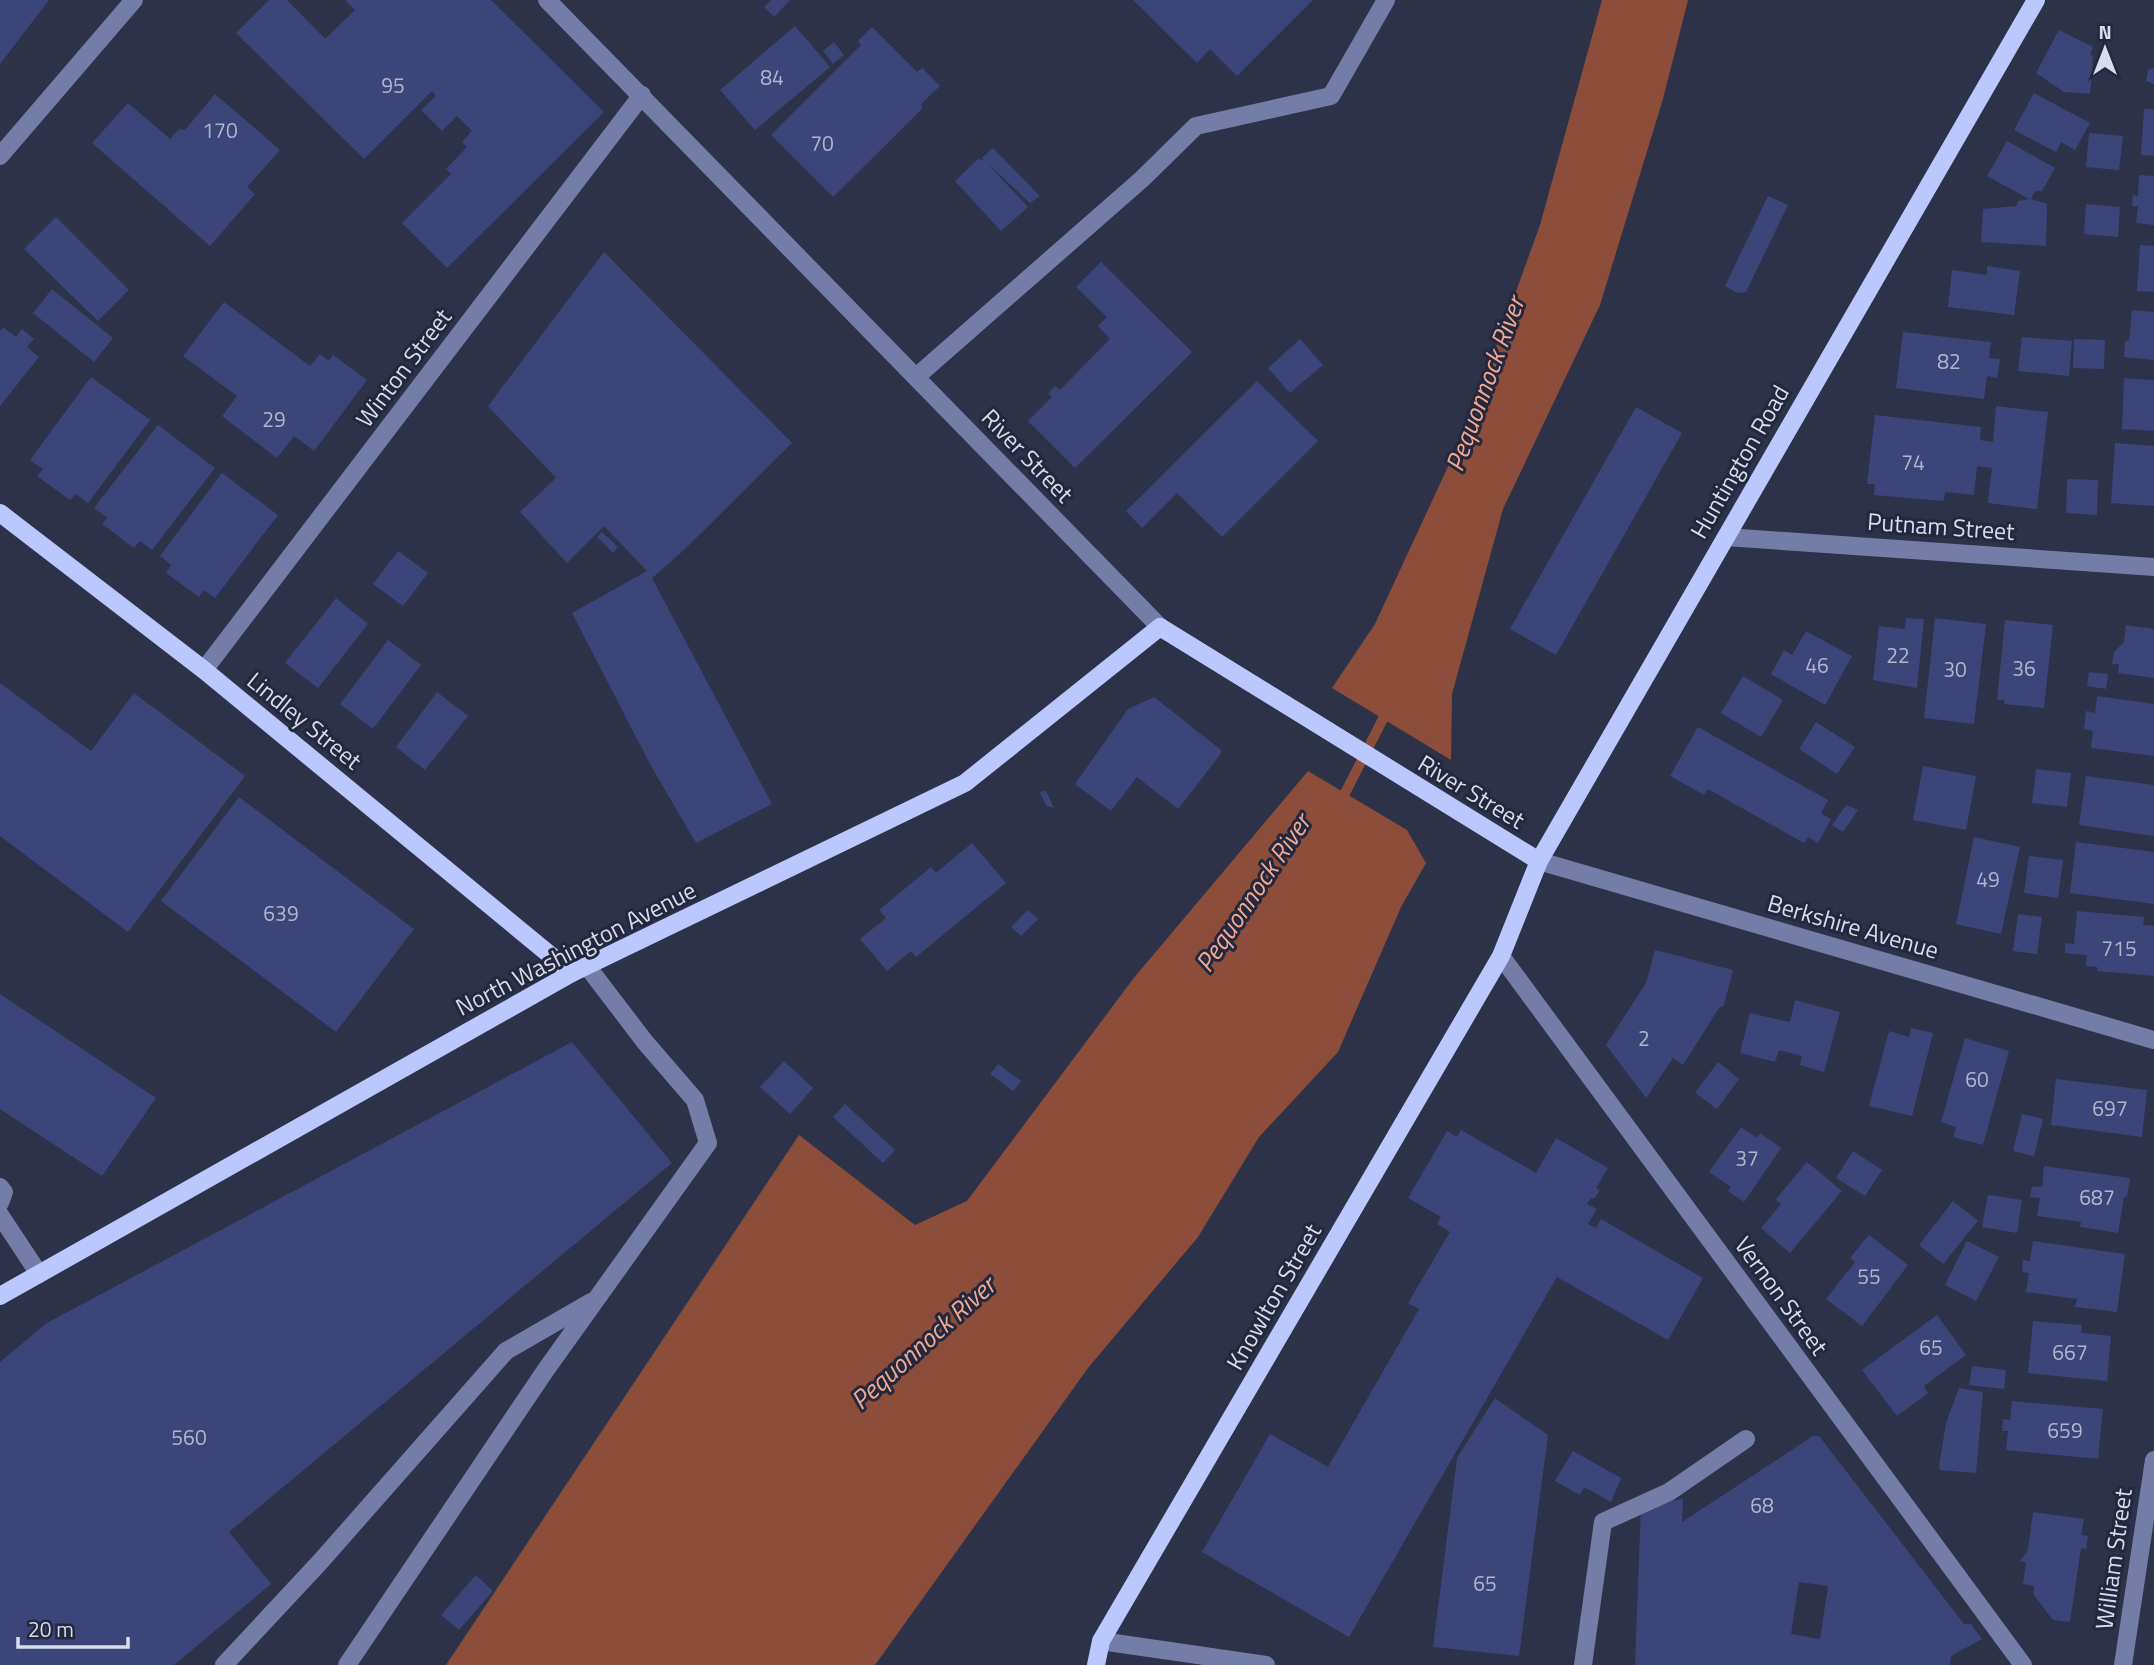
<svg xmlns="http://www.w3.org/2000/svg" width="2154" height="1665" font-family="'Titillium Web',sans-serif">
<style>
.water{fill:#8c4e3b}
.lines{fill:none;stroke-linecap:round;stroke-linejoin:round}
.stream{stroke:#8c4e3b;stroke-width:10}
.building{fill:#3b4579;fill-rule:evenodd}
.minor{stroke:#737da8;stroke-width:18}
.major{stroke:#bbc8fd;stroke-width:18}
.labels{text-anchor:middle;stroke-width:6;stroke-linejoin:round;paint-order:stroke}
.number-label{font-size:21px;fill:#b1b6ce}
.street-label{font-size:24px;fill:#d8dceb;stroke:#23283e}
.water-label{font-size:26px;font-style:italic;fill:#f4a991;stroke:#23283e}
</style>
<rect width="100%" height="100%" fill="#2d3248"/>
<g class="water">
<polygon points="1602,0 1688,0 1663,99 1600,305 1503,509 1452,694 1451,760 1332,688 1375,624 1470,419 1540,225"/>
<polygon points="1308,771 1407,830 1426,863 1401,907 1338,1052 1259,1137 1198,1237 1088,1368 875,1665 446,1665 799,1135 915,1225 967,1201 1133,979"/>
</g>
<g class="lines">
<polyline class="stream" points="1339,805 1389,707"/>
</g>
<g class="building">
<polygon points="0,0 49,0 0,64"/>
<polygon points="269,0 287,0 325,39 355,10 345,0 491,0 604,112 447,268 402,223 451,174 446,169 467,147 462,142 472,131 457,116 442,131 421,110 436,96 432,91 364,159 236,33"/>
<polygon points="771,0 790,0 774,17 764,7"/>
<polygon points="1133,0 1313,0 1237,76 1210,49 1197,63"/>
<polygon points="795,26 830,67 755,130 720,90"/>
<polygon points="872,27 917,72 922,68 940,86 921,104 922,109 833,197 771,135 861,45 858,41"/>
<polygon points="2059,30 2093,47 2090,54 2093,57 2090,94 2064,92 2036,73"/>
<polygon points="834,42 844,55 833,64 823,51"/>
<polygon points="2154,68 2154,84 2146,81 2148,70"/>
<polygon points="2034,93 2090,123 2075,150 2061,142 2056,152 2014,130"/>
<polygon points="215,94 280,150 247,187 255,194 210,246 92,143 128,103 170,139 179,129 185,130"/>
<polygon points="2144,109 2154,109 2154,156 2141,155"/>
<polygon points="2089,133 2123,136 2119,170 2086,167"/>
<polygon points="2007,141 2055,168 2042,191 2035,191 2031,199 2047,204 2046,246 1981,242 1983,209 2016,206 2018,201 2029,199 1987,176"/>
<polygon points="993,148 1040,196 1030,203 987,163 1028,207 1001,231 955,181 978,159 984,160 982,158"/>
<polygon points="2139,175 2154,176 2154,225 2136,223 2138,206 2132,206 2133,195 2138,196"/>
<polygon points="1768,196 1788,205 1746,292 1738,293 1725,286"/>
<polygon points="2086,204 2120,207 2118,237 2084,234"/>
<polygon points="56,217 129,290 98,321 24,249"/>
<polygon points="2140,245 2154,246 2154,292 2137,291"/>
<polygon points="604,252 792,443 684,550 652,578 772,804 696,843 651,766 572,613 647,571 604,526 567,563 520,512 556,478 488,406"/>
<polygon points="1101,262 1192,352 1075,468 1028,421 1052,397 1048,394 1055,386 1060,390 1110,339 1098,326 1107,317 1076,287"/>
<polygon points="1987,266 2020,271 2014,315 1948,307 1952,270 1987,275"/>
<polygon points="52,289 113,338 94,362 33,313"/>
<polygon points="224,302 310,366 320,354 329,361 333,355 367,380 314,451 294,436 277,458 222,416 237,396 183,356"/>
<polygon points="2132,310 2154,312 2154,360 2124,357 2125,341 2129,341"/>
<polygon points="3,327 16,337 22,329 34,339 27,347 39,357 0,406 0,331"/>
<polygon points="1903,332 1991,342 1989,358 2000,359 1997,378 1987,376 1984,399 1896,388"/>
<polygon points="2022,337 2072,341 2069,376 2018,371"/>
<polygon points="1300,339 1323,365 1290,393 1268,368"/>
<polygon points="2074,339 2105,340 2104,369 2073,368"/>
<polygon points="91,377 150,420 88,503 76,494 70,500 37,476 43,469 30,460"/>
<polygon points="2124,378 2154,380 2154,431 2122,429"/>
<polygon points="1257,381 1318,441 1222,537 1177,493 1142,528 1126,511"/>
<polygon points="1996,406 2048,412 2037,509 1988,503 1992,468 1977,466 1974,495 1945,492 1944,501 1874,495 1875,484 1867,484 1875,415 1981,427 1980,440 1993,442"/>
<polygon points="1636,407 1682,433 1556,655 1510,629"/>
<polygon points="158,425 215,468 152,550 140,541 134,548 102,524 107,518 94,508"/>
<polygon points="2115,443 2154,446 2154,506 2111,503"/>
<polygon points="222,473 278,515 215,598 204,590 199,597 166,573 171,565 160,556"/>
<polygon points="2067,479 2098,480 2097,515 2066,513"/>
<polygon points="602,532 618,547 613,553 597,537"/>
<polygon points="398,551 428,573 403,606 373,584"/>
<polygon points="336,598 368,624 318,688 285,663"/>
<polygon points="1906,618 1924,619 1917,688 1873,680 1879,626 1905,629"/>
<polygon points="1935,618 1986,624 1974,724 1924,718"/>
<polygon points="2005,620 2053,625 2044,708 2004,704 2005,700 1997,700"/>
<polygon points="2126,625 2154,629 2154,678 2118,673 2119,664 2112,664 2114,652 2124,642"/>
<polygon points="1806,631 1852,656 1825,705 1771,674 1784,650 1792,655"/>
<polygon points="388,640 421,665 373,729 340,704"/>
<polygon points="2089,672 2108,674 2106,689 2087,686"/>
<polygon points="1743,676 1783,700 1761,737 1721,713"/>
<polygon points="0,683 91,751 134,693 245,776 128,932 0,836"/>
<polygon points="437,692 468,716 425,770 396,747"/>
<polygon points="2097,696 2154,704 2154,756 2091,748 2093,731 2084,729 2086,711 2095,713"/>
<polygon points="1154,697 1221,750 1220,755 1178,809 1137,777 1111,811 1075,784 1128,709"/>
<polygon points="1816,722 1855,747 1837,774 1799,749"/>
<polygon points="1698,727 1828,800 1821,813 1831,819 1818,843 1808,837 1804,843 1708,789 1704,795 1670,776"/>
<polygon points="1923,766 1976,776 1966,830 1913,820"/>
<polygon points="2036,769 2071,773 2067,807 2032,803"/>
<polygon points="2086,776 2154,785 2154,836 2079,825"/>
<polygon points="1046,791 1054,808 1047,806 1039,792"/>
<polygon points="239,797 414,929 336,1032 161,901"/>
<polygon points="1846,805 1858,810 1843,832 1832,825"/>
<polygon points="1974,837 2020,847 2001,934 1956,924"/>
<polygon points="2076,842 2154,852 2154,904 2070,893"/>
<polygon points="972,843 1006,883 916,957 911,951 887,971 860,939 886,918 879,910 931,867 936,873"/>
<polygon points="2029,856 2063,860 2058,898 2024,893"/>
<polygon points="1028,910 1038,919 1021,936 1011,927"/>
<polygon points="2077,911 2144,917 2143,925 2154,926 2154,976 2098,971 2097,967 2086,966 2087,955 2065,953 2065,943 2074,944"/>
<polygon points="2018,914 2042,917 2037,954 2013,951"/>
<polygon points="1655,950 1733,970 1724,1005 1719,1008 1683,1065 1673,1058 1646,1098 1606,1045 1646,983"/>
<polygon points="0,994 156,1098 102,1176 0,1109"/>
<polygon points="1795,1000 1840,1012 1824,1072 1800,1065 1802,1056 1779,1050 1775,1062 1740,1053 1750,1013 1790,1022"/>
<polygon points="1911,1028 1933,1033 1912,1116 1869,1106 1889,1031 1909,1037"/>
<polygon points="1965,1038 2009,1051 1983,1145 1953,1137 1956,1127 1941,1122"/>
<polygon points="572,1042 672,1163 229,1532 271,1584 174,1665 0,1665 0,1362 47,1323"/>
<polygon points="784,1061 813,1088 790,1114 760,1087"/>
<polygon points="1718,1062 1739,1079 1717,1109 1695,1093"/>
<polygon points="998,1064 1021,1081 1013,1091 990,1074"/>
<polygon points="2056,1079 2147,1090 2142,1137 2051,1125"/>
<polygon points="845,1104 895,1150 883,1163 833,1117"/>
<polygon points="2022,1114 2043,1119 2034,1156 2013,1151"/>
<polygon points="1741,1127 1757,1138 1760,1133 1781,1148 1744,1202 1728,1191 1731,1187 1709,1172"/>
<polygon points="1461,1130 1536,1173 1556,1138 1608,1168 1596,1188 1600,1190 1594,1199 1591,1198 1587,1204 1597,1209 1588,1224 1596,1228 1601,1219 1703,1278 1668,1340 1557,1277 1349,1637 1202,1552 1270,1434 1328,1467 1419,1309 1408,1303 1450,1232 1437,1224 1441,1217 1408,1198 1447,1131 1457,1137"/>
<polygon points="1853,1151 1882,1170 1865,1196 1836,1178"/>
<polygon points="1807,1162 1842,1191 1790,1253 1761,1228 1781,1204 1775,1200"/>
<polygon points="2044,1166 2130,1178 2127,1197 2124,1197 2118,1233 2080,1227 2081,1222 2037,1216 2040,1198 2030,1197 2032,1186 2042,1187"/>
<polygon points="1988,1195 2022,1200 2017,1233 1982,1227"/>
<polygon points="1953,1201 1978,1221 1943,1264 1919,1245"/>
<polygon points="1869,1235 1908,1265 1862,1326 1826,1299 1855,1262 1850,1258"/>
<polygon points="1967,1241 1999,1257 1976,1301 1945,1285"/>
<polygon points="2033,1241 2125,1254 2117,1312 2075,1307 2077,1299 2026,1292 2029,1273 2022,1272 2023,1260 2030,1261"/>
<polygon points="1937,1315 1966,1355 1924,1386 1928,1393 1897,1416 1862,1370"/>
<polygon points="2033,1321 2082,1325 2081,1333 2111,1336 2107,1381 2028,1373"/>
<polygon points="1972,1366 2006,1370 2004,1389 1969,1385"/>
<polygon points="1959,1388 1983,1392 1976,1473 1940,1470 1939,1467 1946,1423"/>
<polygon points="1495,1398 1548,1435 1519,1656 1433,1647 1457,1458"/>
<polygon points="2012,1401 2103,1409 2098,1459 2006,1450 2008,1431 2002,1431 2003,1419 2010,1420"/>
<path d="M1813 1436H1819L1964 1624H1971L1982 1639 1951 1656 1950 1665H1635L1641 1506 1683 1499 1682 1522ZM1799 1582 1828 1586 1820 1639 1791 1634Z"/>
<polygon points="1573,1451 1621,1478 1611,1502 1584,1487 1580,1495 1555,1481"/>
<polygon points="2033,1512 2084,1519 2081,1535 2088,1536 2086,1549 2081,1548 2070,1622 2053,1620 2033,1594 2034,1586 2023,1584 2026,1562 2020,1561 2028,1550"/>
<polygon points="476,1575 493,1591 459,1630 441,1615"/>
</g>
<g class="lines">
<g class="minor">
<polyline points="547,0 1160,627"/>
<polyline points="0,156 134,0"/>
<polyline points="916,377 1142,179 1196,126 1331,96 1386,0"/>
<polyline points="1726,537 2154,567"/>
<polyline points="204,670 642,95"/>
<polyline points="1539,861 2154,1040"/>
<polyline points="1501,956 2023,1665"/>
<polyline points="0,1187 4,1192 0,1203"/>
<polyline points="0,1215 39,1274"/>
<polyline points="1101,1641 1266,1665"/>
<polyline points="224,1665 320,1562 506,1351 591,1302"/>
<polyline points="347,1665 545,1371 708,1143 695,1100 645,1042 587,966"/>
<polyline points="1583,1665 1603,1522 1669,1492 1746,1439"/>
<polyline points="2123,1665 2154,1460"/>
</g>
<g class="major">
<polyline points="0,513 204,670 572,973"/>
<polyline points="0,1296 572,973 965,783 1160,627 1539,861"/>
<polyline points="1096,1665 1101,1641 1501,956 1539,861 2036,0"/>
</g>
</g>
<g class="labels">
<g class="number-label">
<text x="772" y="85">84</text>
<text x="393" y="93">95</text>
<text x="220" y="138">170</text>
<text x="822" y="151">70</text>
<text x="1949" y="369">82</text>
<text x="274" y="427">29</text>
<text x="1913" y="470">74</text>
<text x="1898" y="663">22</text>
<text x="1817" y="673">46</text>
<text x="2024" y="676">36</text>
<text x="1955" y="677">30</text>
<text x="1988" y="887">49</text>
<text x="281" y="921">639</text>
<text x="2119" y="956">715</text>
<text x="1644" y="1046">2</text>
<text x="1977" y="1087">60</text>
<text x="2110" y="1116">697</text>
<text x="1747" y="1166">37</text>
<text x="2097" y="1205">687</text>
<text x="1869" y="1284">55</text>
<text x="1931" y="1355">65</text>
<text x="2070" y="1360">667</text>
<text x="2065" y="1438">659</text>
<text x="189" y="1445">560</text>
<text x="1762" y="1513">68</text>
<text x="1485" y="1591">65</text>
</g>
<g class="street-label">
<text transform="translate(404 368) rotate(-53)" y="8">Winton Street</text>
<text transform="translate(1027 456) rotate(46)" y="8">River Street</text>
<text transform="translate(1740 462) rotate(-60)" y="8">Huntington Road</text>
<text transform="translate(1941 527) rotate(4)" y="8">Putnam Street</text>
<text transform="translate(304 721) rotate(39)" y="8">Lindley Street</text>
<text transform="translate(1471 792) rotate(31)" y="8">River Street</text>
<text transform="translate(1853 927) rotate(16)" y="8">Berkshire Avenue</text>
<text transform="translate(576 949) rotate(-27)" y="8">North Washington Avenue</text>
<text transform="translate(1781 1296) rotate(54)" y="8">Vernon Street</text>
<text transform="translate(1274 1297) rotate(-60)" y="8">Knowlton Street</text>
<text transform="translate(2114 1559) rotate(-82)" y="8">William Street</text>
</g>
<g class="water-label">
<text transform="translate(1485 384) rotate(-70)" y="9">Pequonnock River</text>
<text transform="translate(1253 893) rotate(-56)" y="9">Pequonnock River</text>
<text transform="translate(923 1343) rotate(-42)" y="9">Pequonnock River</text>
</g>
</g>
<g transform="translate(2105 49)" stroke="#23283e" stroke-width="5" paint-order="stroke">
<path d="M0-5L12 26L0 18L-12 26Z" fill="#d8dceb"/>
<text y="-10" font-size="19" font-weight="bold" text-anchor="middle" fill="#d8dceb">N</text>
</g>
<path d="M18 1637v10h110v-10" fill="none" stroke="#d8dceb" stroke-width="3.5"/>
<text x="28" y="1637" font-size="21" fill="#d8dceb" stroke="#23283e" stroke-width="5" paint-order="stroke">20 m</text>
</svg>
